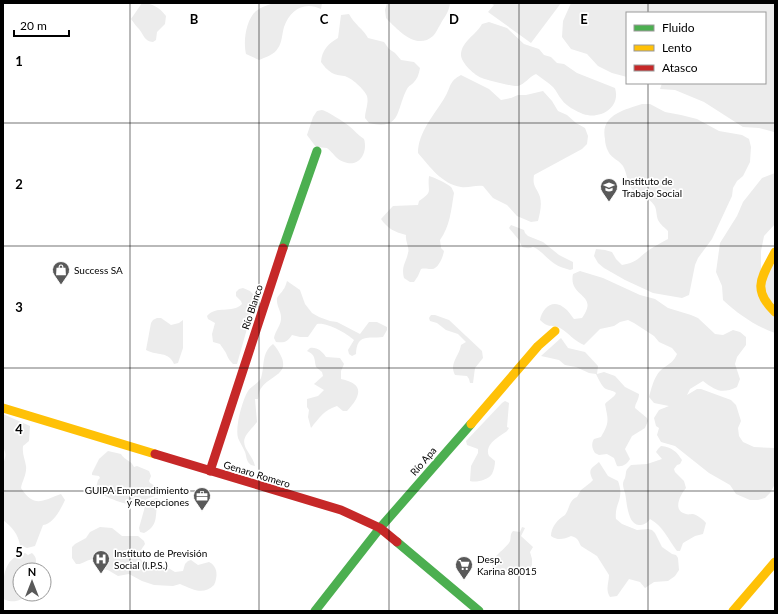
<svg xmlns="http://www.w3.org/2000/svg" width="778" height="614" font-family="Lato,sans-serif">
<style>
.green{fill:#ececec}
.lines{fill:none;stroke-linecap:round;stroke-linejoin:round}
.fast{stroke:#4caf50;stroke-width:9}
.slow{stroke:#ffc107;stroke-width:9}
.jam{stroke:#c62828;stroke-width:9}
.grid{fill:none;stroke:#000;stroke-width:1;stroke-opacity:0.55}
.labels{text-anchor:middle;stroke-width:3.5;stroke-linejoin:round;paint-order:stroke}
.poi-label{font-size:10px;fill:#000;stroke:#fff;text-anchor:start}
.street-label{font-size:10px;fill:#000;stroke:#fff}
.grid-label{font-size:13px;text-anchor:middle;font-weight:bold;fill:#000;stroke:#fff;stroke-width:3.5;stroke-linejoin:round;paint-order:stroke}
</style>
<rect width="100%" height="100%" fill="#fff"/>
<g class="green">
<path d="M142 3C152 3 160 8 166 16L165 24 157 32 156 40 153 42C144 41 144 35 139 29 136 26 134 23 131 19Z"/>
<path d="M274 3H322L321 9C304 1 290 10 284 27 282 34 282 43 278 48 274 55 266 57 259 60L246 54C243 41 246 20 256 11 261 7 268 5 274 3Z"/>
<path d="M387 3H450C449 13 444 17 440 25 438 28 436 33 433 36 416 51 397 29 386 18L385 10Z"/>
<polygon points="490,3 561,3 531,43 488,12 494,5"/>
<polygon points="571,3 775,3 775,134 774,132 759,128 743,127 704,102 675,90 660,89 662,83 765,83 765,13 627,13 627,77 612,73 598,66 587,54 571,49 562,37 563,21"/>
<path d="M349 14C354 24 363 29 368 38L384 42 389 49 395 53 401 60 414 62 420 68C419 73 418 78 414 82 412 85 409 85 407 89 396 109 402 131 369 123L365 118C365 111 369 103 367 96 365 90 351 77 344 76 339 75 336 75 332 73 327 70 324 66 321 62 322 50 328 44 338 38L341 15Z"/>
<path d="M489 22 507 28 524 44 539 49 544 55 551 57 557 63 564 64 577 73 615 88C621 107 601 120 583 114 576 111 566 106 562 100 558 96 557 91 553 87 548 82 541 78 536 74 529 77 525 84 518 86 514 87 487 80 482 78 475 76 460 62 461 54 462 41 476 35 482 24Z"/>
<path d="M461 75 489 89 501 100 511 98 518 95H526L543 91 552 101 558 111 567 115 576 123 585 128 588 136 587 144 582 149 534 175C532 187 537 187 540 197 542 205 540 213 538 221L531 222 517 216 507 205 493 198 483 186C475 185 469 188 461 187 442 184 430 167 418 153 418 132 435 114 445 97 451 87 449 81 461 75Z"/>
<path d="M642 104H650L665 112 681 115 697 119 719 131 742 135 749 139 751 147 750 162 743 176 737 181 733 188 732 196 712 239 698 258 695 265 689 295 682 298 653 293 625 280 604 268 598 263 594 256 596 249 605 250 612 252 616 259 622 265C639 262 637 258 649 250 655 246 662 242 668 239V231C665 228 660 224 658 220 656 215 657 209 654 205 649 197 638 196 632 189 627 182 627 173 623 166 619 160 611 158 608 151 606 147 605 143 605 139 600 115 624 110 642 104Z"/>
<path d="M322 110C325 110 346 123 349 126 355 131 358 135 364 139 368 152 360 168 344 162 335 159 334 153 327 148L316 147 307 135 313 117 317 111Z"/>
<path d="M775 173V224L764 236 761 251V270L775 264V333C755 326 738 314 723 300L722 286 716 272 720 243 737 216 743 202 762 178Z"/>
<path d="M429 176C434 177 448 184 451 187 452 188 453 191 454 193 451 211 450 226 440 240L441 248 444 251C443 257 438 270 431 269 427 269 425 268 421 269L418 276 414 282H410L404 278C401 266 406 263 408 253 410 248 405 241 406 235 395 232 388 229 381 219L393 206 418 205 419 201C434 191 427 192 429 176Z"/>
<path d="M511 225 524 230 525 233 528 236 543 242 559 255 573 262V269L570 270C565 268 559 267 555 264 547 259 541 250 533 247 529 249 526 248 522 247L519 240 509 228Z"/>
<path d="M580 271 603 278 640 295 655 299 668 308 691 315 698 318 715 334 723 335 733 330 740 332 746 337V345L737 357 735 364 740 379 737 387C722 394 716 391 703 381L690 389 687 395 697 389H701L731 400 736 405 741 421 738 428 739 436 743 442 754 447 775 448V484L770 493 765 498 758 500H750L736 494 730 485 709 473 675 446 661 442 657 435 659 428 656 426 654 418 659 410 669 406 654 403 649 397C651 390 653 381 657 375 663 365 672 366 677 354L672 348 659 342 654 336 634 323 628 320 620 322 614 326 600 329 584 345C574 341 569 333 560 328 552 324 549 329 540 320 542 309 552 299 563 307 567 309 571 315 574 319L582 318C600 293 568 298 573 274Z"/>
<path d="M287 281 300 290 305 304 312 313 319 317 330 321 337 322 360 334 369 322H377L387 327V330L383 337C368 339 357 333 356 354L352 356 349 354 348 350 354 340C346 333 327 322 317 324L308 337H300L292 335C287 342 285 343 276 342L274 338C275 331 282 324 281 317 281 312 277 306 277 301 276 296 281 294 283 290 285 288 286 284 287 281Z"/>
<path d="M243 288 250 291 256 297 237 364H233C226 357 228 355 224 350 223 348 221 346 220 344L213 342 212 334 215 323 208 319 207 316C216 305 232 314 242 304L241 301 236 296V292L239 289Z"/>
<path d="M431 315H435L449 320 482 351 483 358 475 368 473 383H470L469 379 467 376 455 375C449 363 459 357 461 345L466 342 458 334 446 330 437 323 430 321 429 318Z"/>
<path d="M157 318H161L171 325 179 323 183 320V348L178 363 174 364C169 351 157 356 146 350L151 323 153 320Z"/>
<path d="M561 338 568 348 585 352 598 366 597 374 604 372 615 376 625 387 639 394C639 400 635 403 635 408L647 418 648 421 645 428 632 436 625 449 630 459C627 464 623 467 617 466L614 458 607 454 599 455 595 453C592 448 591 444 594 439L601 437C610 422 608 420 605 404 609 399 614 398 616 393 613 390 610 391 606 389 602 387 598 378 596 374L589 373 576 367 565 365 559 360 541 356Z"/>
<path d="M273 344C276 347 278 350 280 354 291 374 271 375 262 387 259 390 259 394 258 399H255L257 422C254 426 250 430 247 434 238 446 253 454 255 466L251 465C246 461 247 458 245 452 243 447 240 443 238 438 235 427 242 401 248 391 251 386 259 383 261 378 265 366 261 353 273 344Z"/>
<path d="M310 348C317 347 322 351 326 357L340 358 344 364 341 371V379C365 384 361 396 347 411H343L337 406C324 410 319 418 311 428L308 417 309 410 307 407V399L318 396 324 390 314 384 323 376 322 372 316 367C314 359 316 355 307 351Z"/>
<path d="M505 401 509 403 507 427 509 428 507 431C499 437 484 444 489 456L495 461C495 465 494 470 492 474 488 480 476 483 470 481L471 466 478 453V449L467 445 466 441 502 403Z"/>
<path d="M3 414 30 426 29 441 23 446C22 454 25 459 26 466 27 474 22 481 21 488 34 508 42 501 61 494L65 500C61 509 53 524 43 525L35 546 27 548 20 545C18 534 12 527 3 520V464C8 451 4 454 3 443 2 433 3 423 3 414Z"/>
<path d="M661 446C672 447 677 452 682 460L680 464 677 465 674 469 675 472 684 481 686 488C680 495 672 511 686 514 688 515 691 514 693 514 697 515 703 519 706 523L703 534 695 536 683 543 680 551H677C668 539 663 526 650 519 647 523 644 525 639 525 627 524 627 501 625 493 624 490 623 487 623 484 623 482 624 480 625 478 627 471 624 472 631 465L647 464 662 459 656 452 658 449Z"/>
<path d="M108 451 121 454C124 460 131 460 134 467L137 466 149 471 151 476 149 481 150 483C154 485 161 489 156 495 151 499 147 496 143 504 132 508 102 498 96 488L98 480 100 478 99 476 92 475V473L99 459Z"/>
<path d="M599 462 608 476 618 481C625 500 614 503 616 519L622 524 637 530 648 529 652 530 655 533 662 547 672 554 676 555 678 558 679 570 675 576 668 581 654 582 645 588 640 582 629 579 617 596 610 597C605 589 609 583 609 575L597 556 581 546C578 540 578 538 571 536 564 539 558 541 551 536 551 527 558 519 565 515 570 508 569 500 577 497L581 490 590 483 593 480C587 469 592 468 599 462Z"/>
<path d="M157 498 159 500C153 514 161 524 144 533L140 532 139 528 146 503 149 500Z"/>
<path d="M100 527 112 528 122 536H138L144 541 145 544C141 550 137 555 142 561L165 566 175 572 183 571 185 564 188 561 191 560 198 565 209 562C218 566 218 577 214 585 203 596 192 589 180 584L173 586 154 585 142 581 129 574 118 576 108 570 101 569 96 559C86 559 83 565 76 564L72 558V547L75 544 86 538 90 532Z"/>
<path d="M522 527 525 528 521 536 533 547 530 552 532 559V565C527 572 522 567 514 569 506 571 497 577 492 567 494 554 501 553 509 543 512 539 509 535 513 531L520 532Z"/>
<path d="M25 553 28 555 32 553C38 558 36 563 34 570H20V594H28C20 602 13 603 3 599 3 580 2 558 25 553Z"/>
</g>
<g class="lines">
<g class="fast">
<polyline points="283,248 317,151"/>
<polyline points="397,542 479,611"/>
<polyline points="315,611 380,528 471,424"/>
</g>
<g class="slow">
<path d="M775 252C762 277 751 289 775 312"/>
<polyline points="3,408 155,454"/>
<polyline points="471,424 538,346 555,331"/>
<polyline points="733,611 775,562"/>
</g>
<g class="jam">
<polyline points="155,454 341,510 380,528 397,542"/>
<polyline points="210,471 283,248"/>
</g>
</g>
<path class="grid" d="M130 3V611M259 3V611M389 3V611M519 3V611M648 3V13M648 83V611M3 123H775M3 246H775M3 368H775M3 491H775"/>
<defs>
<symbol id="university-pin" viewBox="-11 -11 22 30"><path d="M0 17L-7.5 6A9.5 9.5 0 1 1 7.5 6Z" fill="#595959" stroke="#fff"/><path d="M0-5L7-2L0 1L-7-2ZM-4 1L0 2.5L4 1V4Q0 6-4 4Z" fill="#fff"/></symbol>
<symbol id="shop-pin" viewBox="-11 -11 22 30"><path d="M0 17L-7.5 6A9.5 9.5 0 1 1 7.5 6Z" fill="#595959" stroke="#fff"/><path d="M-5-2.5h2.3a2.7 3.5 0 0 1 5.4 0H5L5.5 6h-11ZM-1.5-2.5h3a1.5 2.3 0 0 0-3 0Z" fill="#fff"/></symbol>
<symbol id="office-pin" viewBox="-11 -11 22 30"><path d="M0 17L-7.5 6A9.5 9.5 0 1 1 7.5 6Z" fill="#595959" stroke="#fff"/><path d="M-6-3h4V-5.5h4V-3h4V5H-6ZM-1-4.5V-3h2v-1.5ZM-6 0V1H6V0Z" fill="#fff"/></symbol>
<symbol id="hospital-pin" viewBox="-11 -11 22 30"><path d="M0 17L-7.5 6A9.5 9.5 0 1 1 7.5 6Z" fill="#595959" stroke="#fff"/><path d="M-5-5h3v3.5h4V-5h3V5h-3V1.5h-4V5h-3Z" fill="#fff"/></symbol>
<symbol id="supermarket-pin" viewBox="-11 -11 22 30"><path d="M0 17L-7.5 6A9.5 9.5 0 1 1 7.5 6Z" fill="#595959" stroke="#fff"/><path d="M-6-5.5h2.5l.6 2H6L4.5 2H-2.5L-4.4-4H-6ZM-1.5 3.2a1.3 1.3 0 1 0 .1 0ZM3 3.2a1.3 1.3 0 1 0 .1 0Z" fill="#fff"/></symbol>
</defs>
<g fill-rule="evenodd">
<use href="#university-pin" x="599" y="177" width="20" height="27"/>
<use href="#shop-pin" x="51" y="260" width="20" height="27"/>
<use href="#office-pin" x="192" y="486" width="20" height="27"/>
<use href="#hospital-pin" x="91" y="549" width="20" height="27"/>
<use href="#supermarket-pin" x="454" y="555" width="20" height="27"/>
</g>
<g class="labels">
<g class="poi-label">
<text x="622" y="185">Instituto de<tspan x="622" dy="12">Trabajo Social</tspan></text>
<text x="74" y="274">Success SA</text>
<text x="189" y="494" text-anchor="end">GUIPA Emprendimiento<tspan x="189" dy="12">y Recepciones</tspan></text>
<text x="114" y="557">Instituto de Previsión<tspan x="114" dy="12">Social (I.P.S.)</tspan></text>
<text x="477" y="563">Desp.<tspan x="477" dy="12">Karina 80015</tspan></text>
</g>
<g class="street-label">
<text transform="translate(252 307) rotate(-72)" y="4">Río Blanco</text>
<text transform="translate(423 461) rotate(-49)" y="4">Río Apa</text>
<text transform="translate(257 474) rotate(17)" y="4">Genaro Romero</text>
</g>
</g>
<g class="grid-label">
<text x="194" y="24">B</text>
<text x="324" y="24">C</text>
<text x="454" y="24">D</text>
<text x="584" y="24">E</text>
<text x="19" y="66">1</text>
<text x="19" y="189">2</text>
<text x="19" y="312">3</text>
<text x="19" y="434">4</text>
<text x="19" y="557">5</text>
</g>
<rect width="778" height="614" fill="none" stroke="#000000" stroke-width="8"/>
<rect x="626" y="12" width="140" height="72" fill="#ffffff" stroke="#999999"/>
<rect x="634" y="25" width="20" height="6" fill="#4caf50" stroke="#999999"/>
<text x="662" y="32" font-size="12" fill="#000000">Fluido</text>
<rect x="634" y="45" width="20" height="6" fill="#ffc107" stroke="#999999"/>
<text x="662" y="52" font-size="12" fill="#000000">Lento</text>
<rect x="634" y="65" width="20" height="6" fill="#c62828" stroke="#999999"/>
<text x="662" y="72" font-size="12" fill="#000000">Atasco</text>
<g transform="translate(32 582)"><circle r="19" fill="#ffffff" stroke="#999999"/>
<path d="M0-3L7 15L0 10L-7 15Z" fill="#595959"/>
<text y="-6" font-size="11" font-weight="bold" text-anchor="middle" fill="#000000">N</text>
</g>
<path d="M14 30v6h55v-6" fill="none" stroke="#000000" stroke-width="2"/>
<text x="20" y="30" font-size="12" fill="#000000" stroke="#ffffff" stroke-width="3" paint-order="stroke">20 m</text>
</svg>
